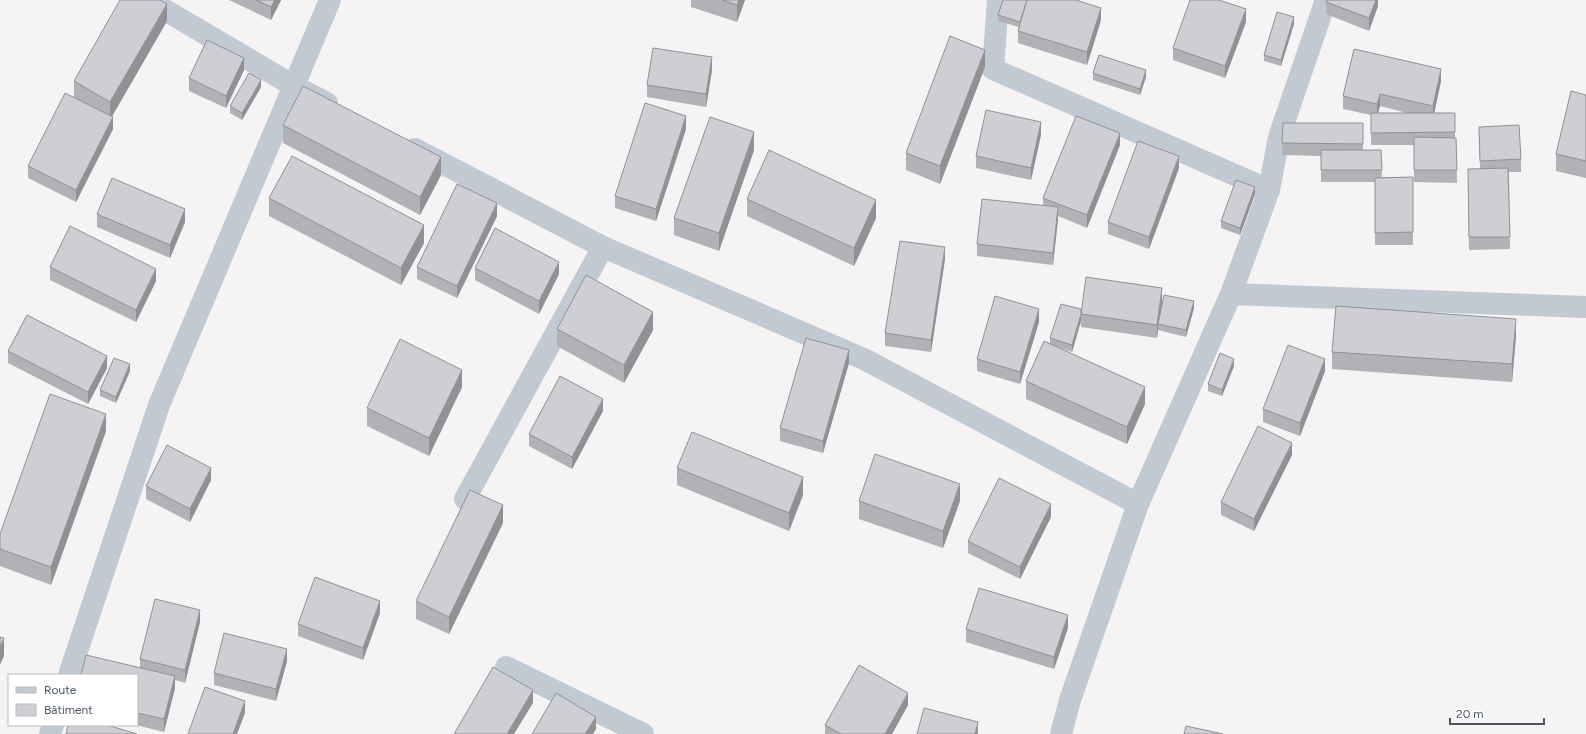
<svg xmlns="http://www.w3.org/2000/svg" width="1586" height="734" font-family="Figtree,sans-serif">
<style>
.lines{fill:none;stroke-linecap:round;stroke-linejoin:round}
.minor{stroke:#c1cad2;stroke-width:22}
.wall{fill:#b0b2b7;fill-rule:evenodd}
.shaded-wall{fill:#909195}
.building{fill:#cdcfd5;stroke:#909195}
</style>
<rect width="100%" height="100%" fill="#f5f3f3"/>
<g class="lines">
<g class="minor">
<polyline points="148,0 294,86 327,103"/>
<polyline points="998,0 993,69 1269,190"/>
<polyline points="415,149 603,247 864,359 1138,504"/>
<polyline points="1231,294 1586,307"/>
<polyline points="465,499 603,247"/>
<polyline points="506,667 643,734"/>
<polyline points="69,675 159,405 330,0"/>
<polyline points="50,734 53,725"/>
<polyline points="1061,734 1070,700 1138,504 1231,294 1269,190 1279,137 1326,0"/>
</g>
</g>
<g class="wall">
<polygon points="229,0 281,0 271,20"/>
<polygon points="691,0 745,0 737,22 691,7"/>
<polygon points="1378,0 1378,6 1369,31 1326,14 1326,2"/>
<polygon points="998,15 1101,20 1087,65 1018,43 1018,31 1019,27 998,21"/>
<polygon points="167,21 112,116 113,129 76,202 28,178 28,166 74,97 74,81"/>
<polygon points="1246,22 1225,78 1173,60 1173,48"/>
<polygon points="1294,24 1281,66 1264,61 1264,55"/>
<polygon points="985,67 940,184 906,170 906,153"/>
<polygon points="244,70 226,108 189,91 189,78"/>
<polygon points="712,70 706,107 647,97 647,85"/>
<polygon points="1093,73 1146,77 1140,95 1093,80"/>
<path d="M1441 81 1434 113H1455V138H1456L1457 183 1414 182V145H1371V115L1343 109V96ZM1380 106 1407 113H1378Z"/>
<polygon points="261,87 242,120 230,113 230,106"/>
<polygon points="1586,95 1586,178 1556,171 1556,154"/>
<polygon points="1283,123 1363,123 1363,150 1381,150 1382,177 1413,177 1413,245 1375,245 1375,182 1321,182 1321,156 1282,155"/>
<polygon points="283,125 441,175 420,215 283,143"/>
<polygon points="1479,127 1521,159 1521,172 1509,172 1510,249 1469,250 1468,182 1480,169"/>
<polygon points="686,129 656,221 615,208 615,196"/>
<polygon points="1041,135 1031,180 976,168 976,156"/>
<polygon points="1120,145 1087,228 1058,216 1053,265 977,256 977,244 1043,206 1043,198"/>
<polygon points="754,150 719,251 674,235 674,218"/>
<polygon points="1179,168 1149,249 1108,234 1108,222"/>
<polygon points="1255,194 1240,235 1221,228 1221,221"/>
<polygon points="269,198 424,243 401,285 269,216"/>
<polygon points="747,199 876,218 854,266 747,216"/>
<polygon points="97,214 185,222 170,258 97,227"/>
<polygon points="497,216 457,298 417,279 417,267"/>
<polygon points="945,259 931,352 885,346 885,333"/>
<polygon points="50,267 156,281 136,322 50,280"/>
<polygon points="475,268 559,274 539,314 475,280"/>
<polygon points="1162,301 1161,310 1194,308 1186,337 1158,330 1157,338 1081,327 1081,321 1072,352 1055,346 1145,404 1127,444 1026,399 1026,381 1050,344 1050,338 1081,309"/>
<polygon points="1039,322 1020,384 977,371 977,359"/>
<polygon points="557,329 653,330 624,383 557,346"/>
<polygon points="1516,336 1512,382 1332,369 1332,352"/>
<polygon points="8,351 107,368 88,404 8,363"/>
<polygon points="849,363 823,453 780,441 780,428"/>
<polygon points="1234,366 1222,396 1208,391 1208,384"/>
<polygon points="130,371 116,403 100,396 100,390"/>
<polygon points="1325,371 1300,436 1263,422 1263,409"/>
<polygon points="462,387 429,456 367,426 367,408"/>
<polygon points="603,411 572,469 529,446 529,434"/>
<polygon points="106,431 51,585 0,566 0,534"/>
<polygon points="1292,455 1254,531 1221,515 1221,502"/>
<polygon points="677,468 803,495 789,531 677,485"/>
<polygon points="211,480 190,522 146,499 146,486"/>
<polygon points="859,501 960,501 943,548 859,519"/>
<polygon points="1051,517 1020,579 968,553 968,541"/>
<polygon points="503,523 449,634 416,619 416,601"/>
<polygon points="380,613 363,660 298,636 298,624"/>
<polygon points="200,622 185,683 175,680 175,688 164,732 136,725 137,725 137,675 140,668 140,659"/>
<polygon points="1068,628 1054,669 966,642 966,629"/>
<polygon points="287,661 276,701 214,685 214,673"/>
<polygon points="908,705 892,734 825,734 825,725"/>
</g>
<g class="shaded-wall">
<polygon points="275,0 281,0 271,20 271,7"/>
<polygon points="739,0 745,0 737,22 737,5"/>
<polygon points="1376,0 1378,0 1378,6 1369,31 1369,18"/>
<polygon points="167,4 167,21 110,120 110,102"/>
<polygon points="1101,8 1101,20 1087,65 1087,52"/>
<polygon points="1246,9 1246,22 1225,78 1225,66"/>
<polygon points="1294,17 1294,24 1281,66 1281,60"/>
<polygon points="985,50 985,67 940,184 940,166"/>
<polygon points="712,57 712,70 706,107 706,94"/>
<polygon points="244,58 244,70 226,108 226,96"/>
<polygon points="1441,69 1441,81 1433,119 1433,106"/>
<polygon points="1146,70 1146,77 1140,95 1140,89"/>
<polygon points="261,80 261,87 242,120 242,113"/>
<polygon points="1380,94 1380,106 1377,116 1377,104"/>
<polygon points="686,116 686,129 656,221 656,209"/>
<polygon points="113,117 113,129 76,202 76,190"/>
<polygon points="1041,122 1041,135 1031,180 1031,168"/>
<polygon points="754,132 754,150 719,251 719,233"/>
<polygon points="1120,133 1120,145 1087,228 1087,215"/>
<polygon points="1179,156 1179,168 1149,249 1149,237"/>
<polygon points="441,157 441,175 420,215 420,197"/>
<polygon points="1255,187 1255,194 1240,235 1240,228"/>
<polygon points="876,200 876,218 854,266 854,248"/>
<polygon points="497,203 497,216 457,298 457,286"/>
<polygon points="1058,207 1058,220 1053,265 1053,253"/>
<polygon points="185,209 185,222 170,258 170,245"/>
<polygon points="424,225 424,243 401,285 401,268"/>
<polygon points="945,247 945,259 931,352 931,340"/>
<polygon points="559,262 559,274 539,314 539,301"/>
<polygon points="156,269 156,281 136,322 136,310"/>
<polygon points="1162,288 1162,301 1159,324 1158,324 1158,330 1157,338 1157,325"/>
<polygon points="1194,301 1194,308 1186,337 1186,330"/>
<polygon points="1039,309 1039,322 1020,384 1020,372"/>
<polygon points="653,312 653,330 624,383 624,365"/>
<polygon points="1081,315 1081,321 1072,352 1072,345"/>
<polygon points="1516,319 1516,336 1512,382 1512,364"/>
<polygon points="849,350 849,363 823,453 823,441"/>
<polygon points="107,356 107,368 88,404 88,392"/>
<polygon points="1234,359 1234,366 1222,396 1222,390"/>
<polygon points="1325,359 1325,371 1300,436 1300,423"/>
<polygon points="130,364 130,371 116,403 116,397"/>
<polygon points="462,370 462,387 429,456 429,438"/>
<polygon points="1145,387 1145,404 1127,444 1127,427"/>
<polygon points="603,399 603,411 572,469 572,457"/>
<polygon points="106,414 106,431 51,585 51,567"/>
<polygon points="1292,443 1292,455 1254,531 1254,519"/>
<polygon points="211,468 211,480 190,522 190,509"/>
<polygon points="803,477 803,495 789,531 789,513"/>
<polygon points="960,484 960,501 943,548 943,531"/>
<polygon points="1051,504 1051,517 1020,579 1020,567"/>
<polygon points="503,505 503,523 449,634 449,617"/>
<polygon points="380,601 380,613 363,660 363,648"/>
<polygon points="200,610 200,622 185,683 185,670"/>
<polygon points="1068,615 1068,628 1054,669 1054,657"/>
<polygon points="4,638 4,656 0,665 0,647"/>
<polygon points="287,649 287,661 276,701 276,689"/>
<polygon points="175,676 175,688 164,732 164,719"/>
<polygon points="533,690 533,703 514,734 507,734"/>
<polygon points="908,693 908,705 892,734 885,734"/>
<polygon points="245,701 245,713 237,734 233,734"/>
<polygon points="596,717 596,729 593,734 585,734"/>
<polygon points="978,722 978,734 975,734"/>
</g>
<g class="building">
<polygon points="120,0 160,0 167,4 110,102 74,81"/>
<polygon points="256,0 275,0 271,7"/>
<polygon points="722,0 739,0 737,5"/>
<polygon points="1003,0 1027,0 1020,22 998,15"/>
<polygon points="1027,0 1076,0 1101,8 1087,52 1018,31"/>
<polygon points="1190,0 1219,0 1246,9 1225,66 1173,48"/>
<polygon points="1327,0 1376,0 1369,18 1326,2"/>
<polygon points="1277,12 1294,17 1281,60 1264,55"/>
<polygon points="950,36 985,50 940,166 906,153"/>
<polygon points="207,40 244,58 226,96 189,78"/>
<polygon points="653,48 712,57 706,94 647,85"/>
<polygon points="1354,49 1441,69 1433,106 1380,94 1377,104 1343,96"/>
<polygon points="1099,55 1146,70 1140,89 1093,73"/>
<polygon points="249,73 261,80 242,113 230,106"/>
<polygon points="303,86 441,157 420,197 283,125"/>
<polygon points="1571,91 1586,95 1586,161 1556,154"/>
<polygon points="65,93 113,117 76,190 28,166"/>
<polygon points="645,103 686,116 656,209 615,196"/>
<polygon points="986,110 1041,122 1031,168 976,156"/>
<polygon points="1371,113 1455,113 1455,132 1371,133"/>
<polygon points="1076,116 1120,133 1087,215 1043,198"/>
<polygon points="710,117 754,132 719,233 674,218"/>
<polygon points="1283,123 1363,123 1363,144 1282,143"/>
<polygon points="1519,125 1521,159 1480,161 1479,127"/>
<polygon points="1414,137 1456,138 1457,170 1414,170"/>
<polygon points="1138,141 1179,156 1149,237 1108,222"/>
<polygon points="769,150 876,200 854,248 747,199"/>
<polygon points="1321,150 1381,150 1382,170 1321,170"/>
<polygon points="292,156 424,225 401,268 269,198"/>
<polygon points="1508,168 1510,237 1469,237 1468,169"/>
<polygon points="1413,177 1413,232 1375,233 1375,178"/>
<polygon points="112,178 185,209 170,245 97,214"/>
<polygon points="1236,180 1255,187 1240,228 1221,221"/>
<polygon points="457,184 497,203 457,286 417,267"/>
<polygon points="982,199 1058,207 1053,253 977,244"/>
<polygon points="70,226 156,269 136,310 50,267"/>
<polygon points="495,228 559,262 539,301 475,268"/>
<polygon points="900,241 945,247 931,340 885,333"/>
<polygon points="586,275 653,312 624,365 557,329"/>
<polygon points="1086,277 1162,288 1157,325 1081,314"/>
<polygon points="1164,295 1194,301 1186,330 1158,324"/>
<polygon points="995,296 1039,309 1020,372 977,359"/>
<polygon points="1061,304 1081,309 1081,314 1072,345 1050,338"/>
<polygon points="1336,306 1516,319 1512,364 1332,352"/>
<polygon points="27,315 107,356 88,392 8,351"/>
<polygon points="806,338 849,350 823,441 780,428"/>
<polygon points="400,339 462,370 429,438 367,408"/>
<polygon points="1044,341 1145,387 1127,427 1026,381"/>
<polygon points="1288,345 1325,359 1300,423 1263,409"/>
<polygon points="1220,353 1234,359 1222,390 1208,384"/>
<polygon points="114,358 130,364 116,397 100,390"/>
<polygon points="560,376 603,399 572,457 529,434"/>
<polygon points="50,394 106,414 51,567 0,549 0,534"/>
<polygon points="1258,426 1292,443 1254,519 1221,502"/>
<polygon points="692,432 803,477 789,513 677,468"/>
<polygon points="167,445 211,468 190,509 146,486"/>
<polygon points="875,454 960,484 943,531 859,501"/>
<polygon points="999,478 1051,504 1020,567 968,541"/>
<polygon points="470,490 503,505 449,617 416,601"/>
<polygon points="315,577 380,601 363,648 298,624"/>
<polygon points="979,588 1068,615 1054,657 966,629"/>
<polygon points="155,599 200,610 185,670 140,659"/>
<polygon points="224,633 287,649 276,689 214,673"/>
<polygon points="0,637 4,638 0,647"/>
<polygon points="86,655 175,676 164,719 137,713 137,675 81,675"/>
<polygon points="859,665 908,693 885,734 841,734 825,725"/>
<polygon points="493,667 533,690 507,734 454,734"/>
<polygon points="205,687 245,701 233,734 188,734"/>
<polygon points="556,693 596,717 585,734 532,734"/>
<polygon points="924,708 978,722 975,734 917,734"/>
<polygon points="68,725 107,725 137,734 66,734"/>
<polygon points="1186,726 1223,734 1184,734"/>
</g>
<rect x="8" y="674" width="130" height="52" fill="#ffffff" stroke="#b7bbc0"/>
<rect x="16" y="687" width="20" height="6" fill="#c1cad2" stroke="#b7bbc0"/>
<text x="44" y="694" font-size="12" fill="#4a5661">Route</text>
<rect x="16" y="704" width="20" height="12" fill="#cdcfd5" stroke="#b7bbc0"/>
<text x="44" y="714" font-size="12" fill="#4a5661">Bâtiment</text>
<path d="M1450 718v6h94v-6" fill="none" stroke="#4a5661" stroke-width="2"/>
<text x="1456" y="718" font-size="12" fill="#4a5661" stroke="#ffffff" stroke-width="3" paint-order="stroke">20 m</text>
</svg>
